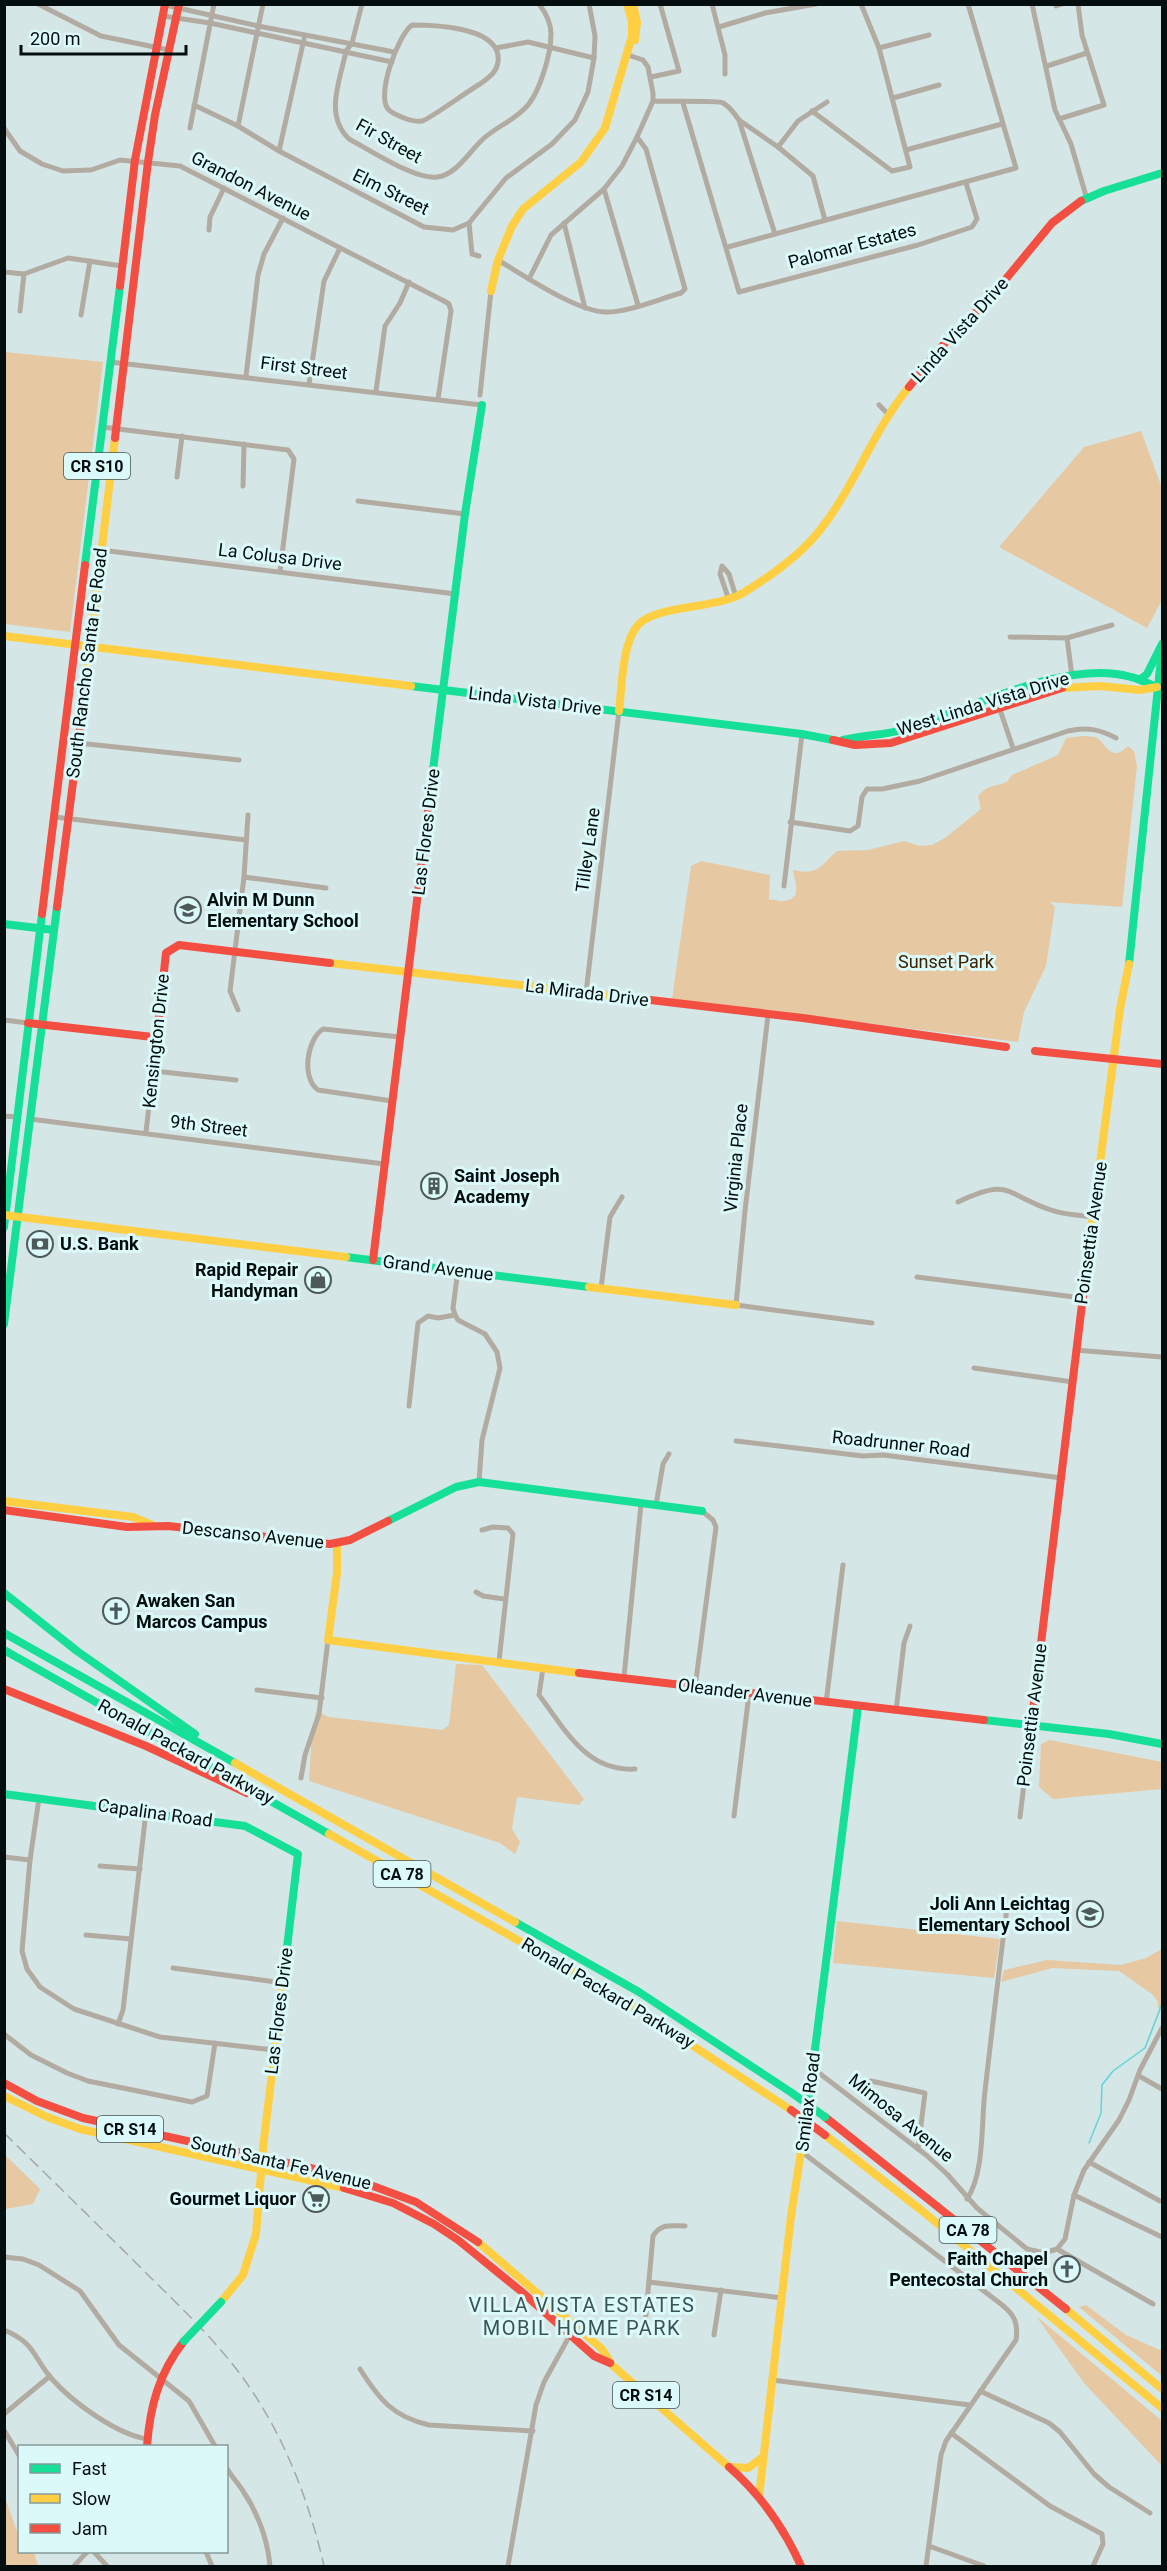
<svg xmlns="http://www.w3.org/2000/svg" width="1167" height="2571" font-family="Roboto,sans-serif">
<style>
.green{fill:#e6c8a2}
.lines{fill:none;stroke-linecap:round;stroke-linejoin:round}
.stream{stroke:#5dd5d8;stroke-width:1.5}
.street{stroke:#b2aba2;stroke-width:5}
.fast{stroke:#16e098;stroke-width:8}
.slow{stroke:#ffcf43;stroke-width:8}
.jam{stroke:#f24e42;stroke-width:8}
.rail{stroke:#a3a9a5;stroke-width:1.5;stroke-dasharray:12 6;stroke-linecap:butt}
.fast-bridge{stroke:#16e098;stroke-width:8}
.jam-bridge{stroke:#f24e42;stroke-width:8}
.labels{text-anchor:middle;stroke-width:6;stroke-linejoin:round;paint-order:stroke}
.shield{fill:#dcf9f9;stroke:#465454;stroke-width:1.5}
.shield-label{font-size:16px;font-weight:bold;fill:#050e0e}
.street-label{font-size:18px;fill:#050e0e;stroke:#dcf9f9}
.poi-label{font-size:18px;font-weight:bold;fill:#050e0e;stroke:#dcf9f9;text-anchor:start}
.park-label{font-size:18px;fill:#3e2101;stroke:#dcf9f9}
.neighbourhood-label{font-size:20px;letter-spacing:1.5px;fill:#3a5353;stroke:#dcf9f9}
</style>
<rect width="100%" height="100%" fill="#d5e6e6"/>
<g class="green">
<polygon points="5,352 103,362 70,632 5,624"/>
<polygon points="1141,431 1162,488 1162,600 1147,628 999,547 1084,447"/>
<path d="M1083 736 1096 737C1107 745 1111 763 1128 746L1134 751 1137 766 1122 907 1050 902 1055 907 1046 966 1024 1012 1018 1042 672 999 691 866 701 861 770 875 769 900C775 898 777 902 783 901 804 899 794 881 793 870 819 876 821 865 837 851L868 850 904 841 920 846 932 845 945 838 981 809 978 796C988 784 995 787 1007 782L1012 775 1058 755 1066 738Z"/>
<polygon points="456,1664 482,1665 584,1799 579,1805 517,1797 512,1829 520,1842 515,1854 500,1843 309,1781 312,1733 316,1711 329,1717 442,1730 449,1725"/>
<polygon points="1050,1740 1162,1762 1162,1789 1053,1799 1039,1787 1041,1744"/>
<polygon points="837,1921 1000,1939 994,1978 833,1963"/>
<polygon points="1162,1949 1162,2010 1158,2008 1158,2002 1152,1994 1119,1971 1052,1968 1001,1982 1004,1970 1047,1960 1121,1965 1146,1958"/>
<polygon points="4,2154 40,2189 33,2204 5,2209"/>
<polygon points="1086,2305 1126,2335 1162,2351 1162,2376 1079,2307"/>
<polygon points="1036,2316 1162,2421 1162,2466 1084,2383"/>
<polygon points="4,2495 19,2537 20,2552 34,2552 38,2566 5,2566"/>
</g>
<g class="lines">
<polyline class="stream" points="1089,2143 1101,2113 1102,2085 1113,2071 1145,2048 1162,2004"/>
<g class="street">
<polyline points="38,4 101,36 169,50"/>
<path d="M362 4 352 43 346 51C340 81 324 115 349 139 370 150 415 180 437 177 456 175 469 152 482 140 494 128 511 122 523 110 539 97 551 54 551 34 551 22 546 13 539 4"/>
<polyline points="712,4 725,55 725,74"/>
<polyline points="1032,4 1055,110 1071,144 1086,196"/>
<polyline points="165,5 258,26 394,52"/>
<polyline points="1056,6 1062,4"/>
<polyline points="163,16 210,23 392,62"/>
<path d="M412 25C435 25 493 27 498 55 500 70 490 77 480 84 469 90 430 119 422 121 417 122 408 120 404 118 399 116 391 113 388 109 376 95 398 35 412 25Z"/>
<polyline points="719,27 765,13 816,4"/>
<polyline points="496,48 528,42 594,58"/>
<polyline points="879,48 929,35"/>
<polyline points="1047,66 1087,53"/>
<polyline points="651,77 679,71 660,4"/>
<polyline points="893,98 939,85"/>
<path d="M653 101C665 102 717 100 723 103 730 107 735 114 739 120L775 234"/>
<polyline points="683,103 739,292 918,245 972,227 977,219 966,183"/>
<polyline points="194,105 238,126 279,151 424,227 453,230 469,223 506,178 552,144 575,120 588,92 594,58 595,36 589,4"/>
<polyline points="812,111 892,171 910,167 879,48 861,4"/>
<polyline points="1059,119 1104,105 1082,35 1078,4"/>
<polyline points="739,120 778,147 813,176 825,220"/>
<polyline points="238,126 263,4"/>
<polyline points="4,128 20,151 42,164 63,171 91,170 120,160 180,166 444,301 449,304 451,311 438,399"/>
<polyline points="190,128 214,4"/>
<polyline points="778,147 798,121 827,102"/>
<polyline points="906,150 1002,124"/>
<polyline points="279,151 304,39"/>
<polyline points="604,189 638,305"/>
<polyline points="469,223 472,254 479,256"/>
<polyline points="564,223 585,308"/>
<polyline points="209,230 210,217 224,188"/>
<polyline points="728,247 1016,168 968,4"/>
<path d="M498 260C523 275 576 311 605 312 626 313 659 299 681 293L685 289 646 149 637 137"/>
<polyline points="4,272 24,274 68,258 122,266"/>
<polyline points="529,279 551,235 604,189 622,166 637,137 653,101 653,93 648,67 643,60 628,55"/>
<polyline points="20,311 24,274"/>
<polyline points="81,315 90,261"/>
<polyline points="110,362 482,405"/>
<polyline points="246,376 258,275 264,254 283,218"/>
<polyline points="309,384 324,281 340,248"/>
<polyline points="376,391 385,326 400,303 409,282"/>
<polyline points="480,395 491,291"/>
<polyline points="879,405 889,415"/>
<polyline points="102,427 288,450 294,459 280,571"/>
<polyline points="177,477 182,436"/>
<polyline points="243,486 244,444"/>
<polyline points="358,501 465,514"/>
<polyline points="101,550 456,594"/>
<polyline points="729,600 720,574 722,566 729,574 736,597"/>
<polyline points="1010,637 1067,638 1112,625"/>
<polyline points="1067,638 1072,676"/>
<polyline points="996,698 1013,748"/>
<polyline points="78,743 239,760"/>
<polyline points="55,817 246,840"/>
<path d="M790 822 850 831 858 826 862 797 867 789H882L920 781 1068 731C1087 727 1099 729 1116 738"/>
<polyline points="244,877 326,888"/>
<polyline points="784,886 802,734"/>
<polyline points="586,993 619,711"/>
<polyline points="238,1010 230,991 244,877 248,815"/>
<polyline points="768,1015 745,1211 736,1305 872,1323"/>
<polyline points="4,1020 28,1023"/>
<polyline points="154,1071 236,1080"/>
<path d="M392 1101 318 1090C301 1078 307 1039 323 1029L400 1037"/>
<polyline points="4,1116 17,1117"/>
<polyline points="30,1119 384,1164"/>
<polyline points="146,1132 157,1035"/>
<path d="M958 1202C1011 1177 1004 1194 1051 1210 1064 1215 1080 1215 1093 1217"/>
<polyline points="458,1270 453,1308 455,1315 458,1320 485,1334 497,1352 500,1368 482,1440 479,1482"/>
<polyline points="917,1277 1082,1298"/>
<polyline points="601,1288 610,1217 622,1197"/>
<polyline points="1075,1350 1162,1357"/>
<polyline points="974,1368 1073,1382"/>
<polyline points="409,1406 418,1323 428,1316 438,1318 455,1315"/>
<polyline points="736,1441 863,1456 883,1455 1062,1478"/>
<polyline points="656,1505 663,1464 669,1454"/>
<polyline points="482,1530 493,1527 508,1528 513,1534 499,1661"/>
<polyline points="476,1592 483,1596 504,1599"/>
<path d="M543 1668 539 1695C565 1729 586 1772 635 1769"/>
<polyline points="624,1677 641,1504"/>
<polyline points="695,1688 716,1527 713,1520 702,1511"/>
<polyline points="257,1690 322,1698"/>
<polyline points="826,1703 843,1565"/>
<polyline points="896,1711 904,1643 910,1626"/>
<polyline points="301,1778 305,1755 319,1714 328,1640"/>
<polyline points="39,1798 30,1860 22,1951 27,1969 40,1987 74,2009 160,2037 274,2050"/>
<polyline points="734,1816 749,1694"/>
<polyline points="1020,1817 1031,1726"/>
<polyline points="4,1857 30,1860"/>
<polyline points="100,1866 140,1869"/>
<polyline points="86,1935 131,1939"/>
<polyline points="173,1968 283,1983"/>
<polyline points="118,2024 123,2010 146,1812"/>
<polyline points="4,2034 31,2055 67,2073 88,2081 192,2102 207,2096 215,2043"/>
<polyline points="812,2070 819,2073 926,2155 947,2174 977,2208 1027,2249 1044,2253 1057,2249 1065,2239 1074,2195 1084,2170 1119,2120 1129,2100 1140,2070 1162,2028"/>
<polyline points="1139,2076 1162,2089"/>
<polyline points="871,2081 925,2093 918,2149"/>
<path d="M802 2152 997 2301C1012 2312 1019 2320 1016 2340L946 2441 941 2455 926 2566"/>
<polyline points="1089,2162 1160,2201"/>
<polyline points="1074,2195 1162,2237"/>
<path d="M967 2199C985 2172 981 2122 985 2091 992 2030 999 1969 1007 1908"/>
<polyline points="1057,2249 1153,2304"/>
<polyline points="4,2257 23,2259 39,2265 80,2291 119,2345 189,2401 215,2446"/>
<polyline points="649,2282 782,2298"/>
<path d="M645 2325 653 2236C661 2223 671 2226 685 2226"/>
<path d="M4 2330C35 2343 32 2355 51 2378 72 2402 116 2434 147 2439"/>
<polyline points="714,2335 721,2290"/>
<path d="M360 2369C379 2399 393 2417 429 2425L533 2431"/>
<polyline points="772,2380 970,2405"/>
<polyline points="980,2391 1049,2423 1060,2432 1094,2474 1109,2487 1150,2513"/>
<polyline points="4,2414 50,2376"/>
<polyline points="4,2430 20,2457"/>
<polyline points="951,2433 1050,2506 1102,2534 1103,2544 1093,2566"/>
<path d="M226 2467C231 2476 238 2483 243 2491 258 2513 268 2541 270 2566"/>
<polyline points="929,2546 984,2566"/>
<polyline points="94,2552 107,2566"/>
<polyline points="206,2552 212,2566"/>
<polyline points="74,2566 87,2552"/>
<polyline points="508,2566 536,2405 544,2382 570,2335"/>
</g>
<g class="fast">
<polyline points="1081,201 1104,191 1162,173"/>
<polyline points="85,565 120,286"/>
<polyline points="1142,678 1147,674 1162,644"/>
<polyline points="411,686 802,734 833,740"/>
<path d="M843 740C864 735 886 735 906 729 969 710 1065 658 1131 677 1140 679 1149 684 1157 687"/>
<polyline points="432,778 465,514 482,405"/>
<polyline points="4,924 54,930"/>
<polyline points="1129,964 1162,649"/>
<polyline points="4,1227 42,914"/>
<polyline points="346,1257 589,1287"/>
<polyline points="4,1324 57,907"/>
<polyline points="388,1521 456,1487 479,1482 702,1511"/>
<polyline points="4,1593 77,1651 195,1734"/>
<polyline points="4,1633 235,1763"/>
<polyline points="4,1650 329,1834"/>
<polyline points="984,1720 1109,1734 1162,1744"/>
<polyline points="4,1794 245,1826 298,1854 283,1982"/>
<polyline points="515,1922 639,1992 792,2093"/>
<polyline points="807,2113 858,1707"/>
</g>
<g class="slow">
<polyline points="633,4 637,22 635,40"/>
<polyline points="491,291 498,260 512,226 523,209 581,162 605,128 632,36 632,22 627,4"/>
<polyline points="4,636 411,686"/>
<polyline points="86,681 115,438"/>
<polyline points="1062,688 1100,686 1140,690 1157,687"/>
<path d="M619 711C622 687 622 641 639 624 657 605 716 609 743 593 769 577 801 555 820 530 855 486 873 431 909 387"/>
<polyline points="330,963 642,999"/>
<polyline points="4,1215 346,1257"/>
<polyline points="1087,1263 1120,1009 1129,964"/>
<polyline points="589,1287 736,1305"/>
<polyline points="4,1501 133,1517 152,1525"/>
<polyline points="337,1543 337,1573 328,1640 579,1673"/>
<polyline points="235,1763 515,1922"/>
<polyline points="329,1834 612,1993 791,2110"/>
<polyline points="4,2096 47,2117 80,2129 344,2188"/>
<polyline points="825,2135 921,2210 1162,2408"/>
<polyline points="478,2242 602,2349 612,2365 729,2467"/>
<polyline points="221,2302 243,2275 256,2234 263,2148 283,1982"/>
<polyline points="1066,2309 1162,2389"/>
<polyline points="731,2467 748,2468 763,2457"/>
<polyline points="759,2497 791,2216 807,2113"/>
</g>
<g class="jam">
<polyline points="120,286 135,160 165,4"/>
<polyline points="909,387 944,344 991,297 1052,223 1081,201"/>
<polyline points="115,438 148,162 155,115 179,4"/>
<polyline points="833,740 855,745 891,743 1062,688"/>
<polyline points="57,907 86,681"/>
<polyline points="42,914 85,565"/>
<polyline points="642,999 803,1018 1006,1047"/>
<polyline points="28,1023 153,1037 157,1035 166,953 179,945 330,963"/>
<polyline points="1035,1051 1162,1064"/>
<polyline points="373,1260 432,778"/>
<polyline points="4,1510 127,1527 168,1526 330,1544 350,1540 388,1521"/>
<polyline points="579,1673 984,1720"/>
<polyline points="4,1689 146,1746 247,1793"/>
<polyline points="1031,1726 1087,1263"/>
<polyline points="4,2083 37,2101 83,2118 346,2176 416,2202 478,2242"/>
<polyline points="825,2117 1066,2309"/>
<polyline points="344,2188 393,2203 434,2224 458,2240 522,2292 594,2356 610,2363"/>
<path d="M147 2446C150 2406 159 2373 184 2341"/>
<path d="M729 2467C760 2494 784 2528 801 2566"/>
</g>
<path class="rail" d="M4 2133C50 2178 96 2223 141 2268 181 2308 223 2346 254 2394 288 2446 310 2505 324 2566"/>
<g class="fast-bridge">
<polyline points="792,2093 825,2117"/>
<polyline points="184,2341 221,2302"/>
</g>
<polyline class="jam-bridge" points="791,2110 825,2135"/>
</g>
<defs>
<symbol id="school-ring" viewBox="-11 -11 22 22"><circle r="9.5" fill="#dcf9f9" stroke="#4e5a5a" stroke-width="1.5"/><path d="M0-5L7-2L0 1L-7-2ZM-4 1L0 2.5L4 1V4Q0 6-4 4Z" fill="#4e5a5a"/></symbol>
<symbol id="building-ring" viewBox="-11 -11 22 22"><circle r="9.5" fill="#dcf9f9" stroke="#4e5a5a" stroke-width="1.5"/><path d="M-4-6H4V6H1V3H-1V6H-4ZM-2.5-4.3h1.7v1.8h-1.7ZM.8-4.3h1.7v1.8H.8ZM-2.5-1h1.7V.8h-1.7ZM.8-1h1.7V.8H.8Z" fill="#4e5a5a"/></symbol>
<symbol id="bank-ring" viewBox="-11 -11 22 22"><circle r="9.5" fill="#dcf9f9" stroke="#4e5a5a" stroke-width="1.5"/><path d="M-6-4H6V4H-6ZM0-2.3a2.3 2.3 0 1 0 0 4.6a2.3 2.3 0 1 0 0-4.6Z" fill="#4e5a5a"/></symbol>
<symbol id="shop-ring" viewBox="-11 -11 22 22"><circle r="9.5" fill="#dcf9f9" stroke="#4e5a5a" stroke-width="1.5"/><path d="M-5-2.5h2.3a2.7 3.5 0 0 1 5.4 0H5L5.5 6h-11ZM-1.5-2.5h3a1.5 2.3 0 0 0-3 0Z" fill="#4e5a5a"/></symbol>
<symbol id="church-ring" viewBox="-11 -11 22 22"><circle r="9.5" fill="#dcf9f9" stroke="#4e5a5a" stroke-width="1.5"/><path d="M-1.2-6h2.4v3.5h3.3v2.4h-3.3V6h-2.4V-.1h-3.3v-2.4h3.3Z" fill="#4e5a5a"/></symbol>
<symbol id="supermarket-ring" viewBox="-11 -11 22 22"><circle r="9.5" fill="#dcf9f9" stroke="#4e5a5a" stroke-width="1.5"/><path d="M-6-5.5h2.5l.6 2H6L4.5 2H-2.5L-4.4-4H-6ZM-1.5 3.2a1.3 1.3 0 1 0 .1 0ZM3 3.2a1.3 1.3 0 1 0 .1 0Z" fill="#4e5a5a"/></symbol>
</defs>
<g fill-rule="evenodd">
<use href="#school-ring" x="173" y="895" width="30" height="30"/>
<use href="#building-ring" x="419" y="1171" width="30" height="30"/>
<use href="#bank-ring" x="25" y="1229" width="30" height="30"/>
<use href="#shop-ring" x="303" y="1265" width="30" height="30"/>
<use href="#church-ring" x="101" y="1596" width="30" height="30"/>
<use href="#school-ring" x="1075" y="1899" width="30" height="30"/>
<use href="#supermarket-ring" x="301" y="2184" width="30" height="30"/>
<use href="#church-ring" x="1052" y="2254" width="30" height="30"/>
</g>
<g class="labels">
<g class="shield">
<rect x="64" y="453" width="66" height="26" rx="4.5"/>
<rect x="373.5" y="1861" width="57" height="26" rx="4.5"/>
<rect x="97" y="2116" width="66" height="26" rx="4.5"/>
<rect x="939.5" y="2217" width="57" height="26" rx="4.5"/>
<rect x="613" y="2382" width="66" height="26" rx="4.5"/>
</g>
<g class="shield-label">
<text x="97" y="472">CR S10</text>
<text x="402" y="1880">CA 78</text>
<text x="130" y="2135">CR S14</text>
<text x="968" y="2236">CA 78</text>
<text x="646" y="2401">CR S14</text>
</g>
<g class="street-label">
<text transform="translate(389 141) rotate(29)" y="6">Fir Street</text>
<text transform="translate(251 186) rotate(27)" y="6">Grandon Avenue</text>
<text transform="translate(391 192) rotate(26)" y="6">Elm Street</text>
<text transform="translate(852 246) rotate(-15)" y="6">Palomar Estates</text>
<text transform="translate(960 330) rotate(-48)" y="6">Linda Vista Drive</text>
<text transform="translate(304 368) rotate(7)" y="6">First Street</text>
<text transform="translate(280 557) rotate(7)" y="6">La Colusa Drive</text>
<text transform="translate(87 663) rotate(-83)" y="6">South Rancho Santa Fe Road</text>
<text transform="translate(535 701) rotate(7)" y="6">Linda Vista Drive</text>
<text transform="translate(983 704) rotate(-17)" y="6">West Linda Vista Drive</text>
<text transform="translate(426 832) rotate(-83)" y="6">Las Flores Drive</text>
<text transform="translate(588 850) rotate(-82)" y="6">Tilley Lane</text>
<text transform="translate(587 993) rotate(7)" y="6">La Mirada Drive</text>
<text transform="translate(156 1041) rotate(-84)" y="6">Kensington Drive</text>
<text transform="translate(209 1126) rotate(7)" y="6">9th Street</text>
<text transform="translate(736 1158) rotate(-84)" y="6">Virginia Place</text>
<text transform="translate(1091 1233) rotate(-82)" y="6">Poinsettia Avenue</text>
<text transform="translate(438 1268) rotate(7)" y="6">Grand Avenue</text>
<text transform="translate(901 1444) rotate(6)" y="6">Roadrunner Road</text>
<text transform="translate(253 1535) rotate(6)" y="6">Descanso Avenue</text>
<text transform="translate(745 1693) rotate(7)" y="6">Oleander Avenue</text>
<text transform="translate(1032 1715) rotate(-83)" y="6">Poinsettia Avenue</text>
<text transform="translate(186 1752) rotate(29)" y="6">Ronald Packard Parkway</text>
<text transform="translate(155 1813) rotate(8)" y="6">Capalina Road</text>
<text transform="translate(608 1993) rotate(31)" y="6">Ronald Packard Parkway</text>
<text transform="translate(279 2011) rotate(-83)" y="6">Las Flores Drive</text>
<text transform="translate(808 2102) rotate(-83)" y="6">Smilax Road</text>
<text transform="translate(901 2118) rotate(39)" y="6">Mimosa Avenue</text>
<text transform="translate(281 2163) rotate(13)" y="6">South Santa Fe Avenue</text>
</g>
<g class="poi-label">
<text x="207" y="906">Alvin M Dunn<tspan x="207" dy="21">Elementary School</tspan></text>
<text x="454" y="1182">Saint Joseph<tspan x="454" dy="21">Academy</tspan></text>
<text x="60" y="1250">U.S. Bank</text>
<text x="298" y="1276" text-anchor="end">Rapid Repair<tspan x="298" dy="21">Handyman</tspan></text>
<text x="136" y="1607">Awaken San<tspan x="136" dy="21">Marcos Campus</tspan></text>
<text x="1070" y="1910" text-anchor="end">Joli Ann Leichtag<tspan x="1070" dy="21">Elementary School</tspan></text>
<text x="296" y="2205" text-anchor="end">Gourmet Liquor</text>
<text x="1048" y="2265" text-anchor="end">Faith Chapel<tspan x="1048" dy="21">Pentecostal Church</tspan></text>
</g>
<g class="park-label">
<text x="946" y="968">Sunset Park</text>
</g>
<g class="neighbourhood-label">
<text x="582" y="2312">VILLA VISTA ESTATES<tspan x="582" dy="23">MOBIL HOME PARK</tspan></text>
</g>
</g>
<rect width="1167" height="2571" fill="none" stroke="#050e0e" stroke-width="12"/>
<rect x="18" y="2445" width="210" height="108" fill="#dcf9f9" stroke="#869b9b" stroke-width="1.5"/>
<rect x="30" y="2464" width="30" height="9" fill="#16e098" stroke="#869b9b" stroke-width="1.5"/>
<text x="72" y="2475" font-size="18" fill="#050e0e">Fast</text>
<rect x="30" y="2494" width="30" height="9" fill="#ffcf43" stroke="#869b9b" stroke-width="1.5"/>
<text x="72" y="2505" font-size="18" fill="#050e0e">Slow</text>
<rect x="30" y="2524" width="30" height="9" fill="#f24e42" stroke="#869b9b" stroke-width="1.5"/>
<text x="72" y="2535" font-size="18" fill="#050e0e">Jam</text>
<path d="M21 45v9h165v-9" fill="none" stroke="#050e0e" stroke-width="3"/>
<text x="30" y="45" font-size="18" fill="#050e0e" stroke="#dcf9f9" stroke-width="4.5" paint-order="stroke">200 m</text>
</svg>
